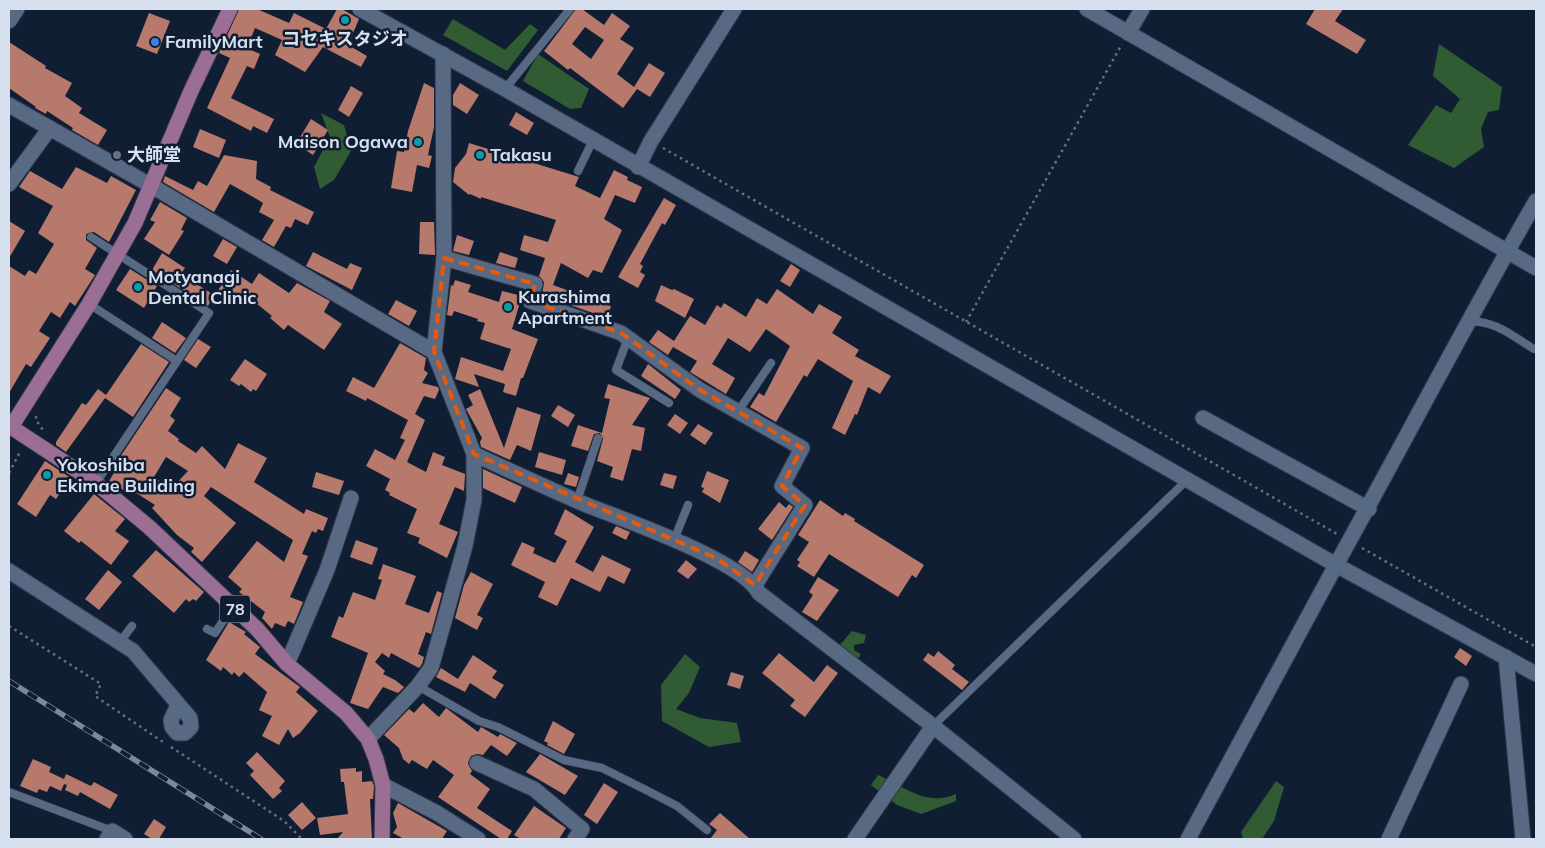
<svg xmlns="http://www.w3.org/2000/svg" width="1545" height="848" font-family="Mulish,'Noto Sans JP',sans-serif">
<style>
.forest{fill:#305b33}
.building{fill:#b6796b;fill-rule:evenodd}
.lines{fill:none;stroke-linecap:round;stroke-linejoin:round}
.lane-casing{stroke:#30374a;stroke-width:9}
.street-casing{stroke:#30374a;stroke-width:17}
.secondary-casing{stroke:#30374a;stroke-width:17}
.primary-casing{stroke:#30374a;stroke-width:17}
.path{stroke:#647083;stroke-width:2.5;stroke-dasharray:2.5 4;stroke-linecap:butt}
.lane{stroke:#586984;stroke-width:8}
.street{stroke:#586984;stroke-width:15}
.secondary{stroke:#586984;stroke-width:15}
.primary{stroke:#9b6e94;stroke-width:15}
.rail-casing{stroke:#7d899b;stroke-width:5.5}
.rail{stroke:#101e34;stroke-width:4;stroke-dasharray:11;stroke-linecap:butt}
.marked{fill:none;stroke:#e8590c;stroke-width:4;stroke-dasharray:10 6;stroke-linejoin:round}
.culture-dot{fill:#0f9aa8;stroke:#101e34;stroke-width:2}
.shop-dot{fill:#3f7fe0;stroke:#101e34;stroke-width:2}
.worship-dot{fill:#6b7280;stroke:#101e34;stroke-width:2}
.labels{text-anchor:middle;stroke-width:5;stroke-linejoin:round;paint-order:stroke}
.shield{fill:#101e34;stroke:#9ba6b7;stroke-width:1}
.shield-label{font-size:16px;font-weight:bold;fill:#d6e0ef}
.poi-label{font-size:18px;font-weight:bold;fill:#d6e0ef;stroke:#101e34;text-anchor:start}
</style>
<rect width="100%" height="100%" fill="#101e34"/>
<g class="forest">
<polygon points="453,19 505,50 530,24 538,30 507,71 443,35"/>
<polygon points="1439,44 1502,87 1499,110 1488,112 1481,129 1484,147 1454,168 1408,145 1436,105 1451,113 1460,99 1433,76"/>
<polygon points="538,54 589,89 581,108 570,109 523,81"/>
<polygon points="321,113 344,125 351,151 334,180 320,189 314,167 330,137"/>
<polygon points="852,631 866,635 864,643 854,645 854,650 861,654 857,660 839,646"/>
<polygon points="685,654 700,667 689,693 676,709 700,718 737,723 741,742 709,747 662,721 661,685"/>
<path d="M878 775C905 787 927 807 956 794V801L921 814 897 805 871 785Z"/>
<polygon points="1276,781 1284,787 1274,821 1262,839 1243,839 1241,832"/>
</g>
<g class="building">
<polygon points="239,9 257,9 289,23 294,13 326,29 337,9 342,9 359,19 348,45 367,56 361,67 323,47 305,72 275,55 282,40 255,28 247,48 260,54 254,69 247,66 231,98 274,119 267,133 253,126 251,131 207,108 230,58 219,53"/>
<path d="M576 9H582L604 25 612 13 630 26 620 39 634 48 617 74 634 87 649 63 665 73 650 97 637 89 623 108 570 68 568 70 544 51ZM585 27 604 40 591 59 572 44Z"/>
<polygon points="1315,9 1343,9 1335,21 1366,40 1357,54 1306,24"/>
<polygon points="149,13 170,21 157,54 136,46"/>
<polygon points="9,42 46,66 45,68 72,83 65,96 82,108 79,113 107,130 98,145 72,130 73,128 47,111 46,114 35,108 36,107 9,88"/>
<polygon points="424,83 434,88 434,127 428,155 432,156 429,168 417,165 412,192 391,188 397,151 404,152 408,131"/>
<polygon points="460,83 479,95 467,114 453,105 453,95"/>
<polygon points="351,86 363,93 349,117 338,110"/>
<polygon points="516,112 534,123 527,135 509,125"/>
<polygon points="311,119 328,130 313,155 296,144"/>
<polygon points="200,129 226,140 219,158 193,147"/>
<polygon points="469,143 579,177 575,186 600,198 614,170 628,177 627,180 642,187 635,203 615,195 604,219 622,230 602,273 593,270 588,278 561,263 553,285 611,306 607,318 542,295 544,282 539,276 545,258 520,250 524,235 548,242 556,220 481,197 481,199 470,194 469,195 453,182 455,168 466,154"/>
<polygon points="224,155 257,161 256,179 271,187 270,190 314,212 308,225 295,219 291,228 286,226 274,247 262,240 274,220 259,212 263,203 255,198 230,184 214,212 163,182 165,176 193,190 198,181 207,186"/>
<polygon points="76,167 107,183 111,176 136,190 109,242 94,232 86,234 86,240 97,248 85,269 95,275 75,306 70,302 60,318 51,312 39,331 50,338 31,367 26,364 9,393 9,266 25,276 29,270 36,274 54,244 38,233 53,206 19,187 30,171 62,189"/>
<polygon points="664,198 676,205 665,225 662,223 640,264 643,266 640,272 645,275 638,288 618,277"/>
<polygon points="160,202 187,218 181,230 184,231 169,255 144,239 155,222 150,220"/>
<polygon points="9,221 25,231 9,258"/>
<polygon points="420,222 434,222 435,255 419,254"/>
<polygon points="457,235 474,241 469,255 453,251"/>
<polygon points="223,239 237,247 227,264 213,256"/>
<polygon points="313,252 347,269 350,263 362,268 352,290 306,266"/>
<polygon points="500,252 518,258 515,268 496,263"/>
<polygon points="162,253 185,268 181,274 214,295 208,306 152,270"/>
<polygon points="791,264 800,270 790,287 780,281"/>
<polygon points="130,269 157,286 144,308 116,290"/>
<polygon points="231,270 252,284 259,273 289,293 297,283 330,301 324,312 342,324 324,350 288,325 284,330 270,318 272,316 252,300 248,305 240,299 236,304 217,292"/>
<polygon points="455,280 471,285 468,292 499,302 502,291 522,296 512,329 538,339 523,378 521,378 516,396 503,392 505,384 474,374 479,387 455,379 461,357 503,371 511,349 480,339 485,323 477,321 478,319 454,311 452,316 447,315 451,285 453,286"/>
<polygon points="661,285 672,290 674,289 694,299 685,318 655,301"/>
<polygon points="777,289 813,314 819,304 842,317 832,333 859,350 855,356 891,376 880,394 868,387 857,415 855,414 845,435 832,428 853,381 818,359 807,377 804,375 776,422 750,407 759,393 764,396 790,346 766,329 750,352 728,338 712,364 735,378 726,394 690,372 697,361 673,347 668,355 649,342 658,330 674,341 690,316 705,325 717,305 721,308 724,303 746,317 757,298 767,304"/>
<polygon points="396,300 417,311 409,326 388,314"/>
<polygon points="162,322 186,338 175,353 152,338"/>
<polygon points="198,339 211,347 196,368 184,360"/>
<polygon points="400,343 426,358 424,370 428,373 422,383 438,387 439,390 435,399 424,396 415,414 425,420 407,462 426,472 433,452 445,457 442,465 465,474 464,491 455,487 439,524 458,532 447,558 418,543 420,538 407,533 417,509 389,495 390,493 385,490 390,479 366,466 375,449 395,460 405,440 400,438 408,420 367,398 366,401 346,391 353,377 374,388"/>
<polygon points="141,344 169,362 133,417 105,398 66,452 56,445 56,442 82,403 86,405 98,389 106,395"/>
<polygon points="245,359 267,374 256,391 253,389 251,392 241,384 239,386 230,380"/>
<polygon points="648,364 681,390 675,399 641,376"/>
<polygon points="608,384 650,398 632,425 645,428 641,451 632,449 623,481 610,477 613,467 597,461 603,439 600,433 594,434 588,451 571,446 578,425 602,433 610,399 604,398"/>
<path d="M166 388 181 398 170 416 175 420 168 431 179 439 178 441 196 453 202 446 225 469 238 443 267 458 254 482 304 514 306 509 328 518 323 531 318 529 316 533 312 531 302 554 308 556 290 597 303 602 294 624 288 621 285 627 275 623 272 629 262 618 265 612 239 592 242 589 228 577 257 541 284 562 293 540 211 487 204 496 236 523 202 562 191 552 194 548 177 535 152 508 155 505 130 489 128 493 109 481 117 468 114 466ZM166 457 188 471 171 489 154 477Z"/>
<polygon points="480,389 504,448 517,407 541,415 531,451 517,445 510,460 481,447 480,442 482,438 466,409 473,405 468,395"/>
<polygon points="558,405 575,415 568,427 551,416"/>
<polygon points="675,414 688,423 680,434 667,425"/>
<polygon points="698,424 713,433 705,445 690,435"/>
<polygon points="539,452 566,460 562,475 535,467"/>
<polygon points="45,461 71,478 56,499 50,495 36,517 17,504"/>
<polygon points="483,469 522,487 515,503 483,488"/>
<polygon points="707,471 729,480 720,503 702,492 704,488 701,487"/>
<polygon points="316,472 344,481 339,495 312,487"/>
<polygon points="568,473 579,477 576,487 564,484"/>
<polygon points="664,473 677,476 673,489 660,485"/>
<polygon points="94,494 125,519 115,531 129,541 111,565 81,541 79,543 64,531"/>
<polygon points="820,500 843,516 845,513 855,519 854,521 924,565 916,578 912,575 898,597 829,554 814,577 797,566 800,562 797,560 809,542 798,535"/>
<polygon points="779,502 786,508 789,504 793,507 772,540 758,529"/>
<polygon points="565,509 594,527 575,562 593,572 602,555 631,569 624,584 608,576 600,592 571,578 557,606 538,597 545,582 511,565 522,542 535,548 533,553 555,563 567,541 554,534"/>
<polygon points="616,526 630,532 626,540 612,533"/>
<polygon points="356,540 378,548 372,565 350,557"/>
<polygon points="156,550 204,592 196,601 193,599 189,602 186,599 174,613 132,576"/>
<polygon points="745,551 759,560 752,572 738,562"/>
<polygon points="686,560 697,569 688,579 677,571"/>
<polygon points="383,564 416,576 405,604 429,613 437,591 442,593 431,634 426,632 418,654 424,657 422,664 419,668 391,653 389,658 382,653 375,662 385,671 383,674 395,680 404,687 398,693 383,687 368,709 350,703 368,653 331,637 339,616 343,618 353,592 375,600 382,580 378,579"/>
<polygon points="108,570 122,582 99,610 85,599"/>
<polygon points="471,572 493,584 477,615 483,618 477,630 455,618 464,585"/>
<polygon points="818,577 839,590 817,621 802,612 813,595 809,592"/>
<polygon points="229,622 246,632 244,634 260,647 255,654 300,687 296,692 318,711 300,733 293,738 288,729 279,745 262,736 272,716 259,710 267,692 244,672 239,677 234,672 232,675 223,667 221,671 206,660"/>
<polygon points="1460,648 1472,656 1466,666 1454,657"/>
<polygon points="938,651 955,665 952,669 969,682 962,690 923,660 928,653 934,657"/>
<polygon points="779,653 814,682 827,665 838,673 805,717 790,706 795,700 762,673"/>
<polygon points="473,655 497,671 492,678 504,685 495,699 470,683 465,692 436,677 441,668 458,679"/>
<polygon points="731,672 744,676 740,689 727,685"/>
<polygon points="423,703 439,717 446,708 478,732 481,727 498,737 500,734 517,743 507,756 491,745 483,755 477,754 471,756 468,763 472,771 470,774 490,789 477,808 512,831 507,839 501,839 438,797 454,775 433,760 427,769 412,760 409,764 403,759 399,748 384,735 409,709 414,713"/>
<polygon points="553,721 575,734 564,754 547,745 548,743 544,741"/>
<polygon points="257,752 285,781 279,788 282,791 273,799 250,775 254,771 246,763"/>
<polygon points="540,754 578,776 565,795 526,772"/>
<polygon points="33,759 51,767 49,772 64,779 66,774 91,786 94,782 118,795 110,809 80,792 78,796 65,790 67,785 64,784 61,791 50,786 47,792 39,789 37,793 20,786"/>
<polygon points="356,768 356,772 362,771 362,782 372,781 374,786 373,799 370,799 372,839 337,839 343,832 320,835 317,818 348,814 344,782 341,782 340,769"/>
<polygon points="604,783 618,792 597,824 584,815"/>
<polygon points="302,802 316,818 302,830 288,815"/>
<polygon points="398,803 447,831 442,839 404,839 393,833 397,827 393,813"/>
<polygon points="534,806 566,828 559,839 521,839 514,835"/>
<polygon points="720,813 750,839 710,839 717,830 709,824"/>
<polygon points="154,819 166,827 159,839 152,839 144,834"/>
</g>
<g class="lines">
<defs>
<g id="lane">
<polyline points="505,89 570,9"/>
<polyline points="578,171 593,140"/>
<polyline points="91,237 209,313 96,483"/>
<polyline points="89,304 177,361"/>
<path d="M1469 322C1493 319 1514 337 1534 349"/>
<polyline points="628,338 616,370 669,403"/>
<polyline points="739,410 771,363"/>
<polyline points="577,501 598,438"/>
<polyline points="674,540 688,505"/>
<polyline points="207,629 215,633 233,606"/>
<polyline points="119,643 132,626"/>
<polyline points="418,686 479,721 498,727 564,760 602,768 646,790 677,806 707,830"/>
<polyline points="933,726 1188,479"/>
<polyline points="9,792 112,831"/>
</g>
<g id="street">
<polyline points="1087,9 1536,268"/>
<polyline points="9,21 17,9"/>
<polyline points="1128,33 1142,9"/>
<polyline points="9,105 150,185 434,352"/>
<polyline points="638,167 651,141 734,9"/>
<polyline points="9,184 50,128"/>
<polyline points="444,258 535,284 530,301 621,333 700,390 802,448 782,486 805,505 755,585"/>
<polyline points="1203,418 1369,509"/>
<path d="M474 454C508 470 543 486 577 501 617 518 741 559 759 593L933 726 1074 839"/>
<polyline points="9,571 133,651 190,718 191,727 185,733 177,733 172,727 171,720 178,705"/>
<polyline points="1506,657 1523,839"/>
<polyline points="287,664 327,570 351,498"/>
<polyline points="368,739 418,686 431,668 465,546 474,500 474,454 434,352 444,258 443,54"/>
<polyline points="477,763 534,789 582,829 575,839"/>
<polyline points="383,785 437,813 478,839"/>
<polyline points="107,839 112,831 125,839"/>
<polyline points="855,839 933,726"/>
<polyline points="1188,839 1336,565"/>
<polyline points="1389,839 1461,684"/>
</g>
<g id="secondary">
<polyline points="360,9 505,89 1336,565 1536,674"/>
<path d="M1336 565C1403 444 1467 321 1536 201"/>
</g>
<polyline id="primary" points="230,9 191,91 135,223 89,304 11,427 96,483 149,527 257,629 287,664 346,713 368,739 376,759 383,785 382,839"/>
</defs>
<use href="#lane" class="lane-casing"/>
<use href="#street" class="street-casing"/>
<use href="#secondary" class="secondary-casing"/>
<use href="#primary" class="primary-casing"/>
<g class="path">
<polyline points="663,148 1337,534"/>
<polyline points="966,322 1122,44"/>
<polyline points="36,416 36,420 43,430"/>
<polyline points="9,473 21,450"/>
<polyline points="1362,548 1536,647"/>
<polyline points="9,626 101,684 95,696 166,744"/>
<polyline points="171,747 284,821 302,839"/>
</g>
<use href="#lane" class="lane"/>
<use href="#street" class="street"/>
<use href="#secondary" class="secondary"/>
<use href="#primary" class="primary"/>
<defs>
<polyline id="rail" points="9,681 261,839"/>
</defs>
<use href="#rail" class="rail-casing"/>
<use href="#rail" class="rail"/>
</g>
<path class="marked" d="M444 258 535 284 530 301 621 333 700 390 802 448 782 486 805 505 755 585 716 558 474 454 434 352Z"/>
<g class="culture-dot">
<circle cx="345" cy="20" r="5"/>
<circle cx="418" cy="142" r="5"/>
<circle cx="480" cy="155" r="5"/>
<circle cx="138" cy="287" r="5"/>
<circle cx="508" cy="307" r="5"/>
<circle cx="47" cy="475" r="5"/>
</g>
<circle class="shop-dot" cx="155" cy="42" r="5"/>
<circle class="worship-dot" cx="117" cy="155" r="5"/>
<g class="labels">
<rect class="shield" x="220" y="595.5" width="30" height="27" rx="4"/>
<g class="shield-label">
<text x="235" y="615">78</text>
</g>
<g class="poi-label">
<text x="345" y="45" text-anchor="middle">コセキスタジオ</text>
<text x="165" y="48">FamilyMart</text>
<text x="408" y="148" text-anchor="end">Maison Ogawa</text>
<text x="127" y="161">大師堂</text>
<text x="490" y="161">Takasu</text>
<text x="148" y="283">Motyanagi<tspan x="148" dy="21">Dental Clinic</tspan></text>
<text x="518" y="303">Kurashima<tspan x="518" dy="21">Apartment</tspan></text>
<text x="57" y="471">Yokoshiba<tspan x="57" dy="21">Ekimae Building</tspan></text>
</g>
</g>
<rect width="1545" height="848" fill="none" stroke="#d6e0ef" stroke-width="20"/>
</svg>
